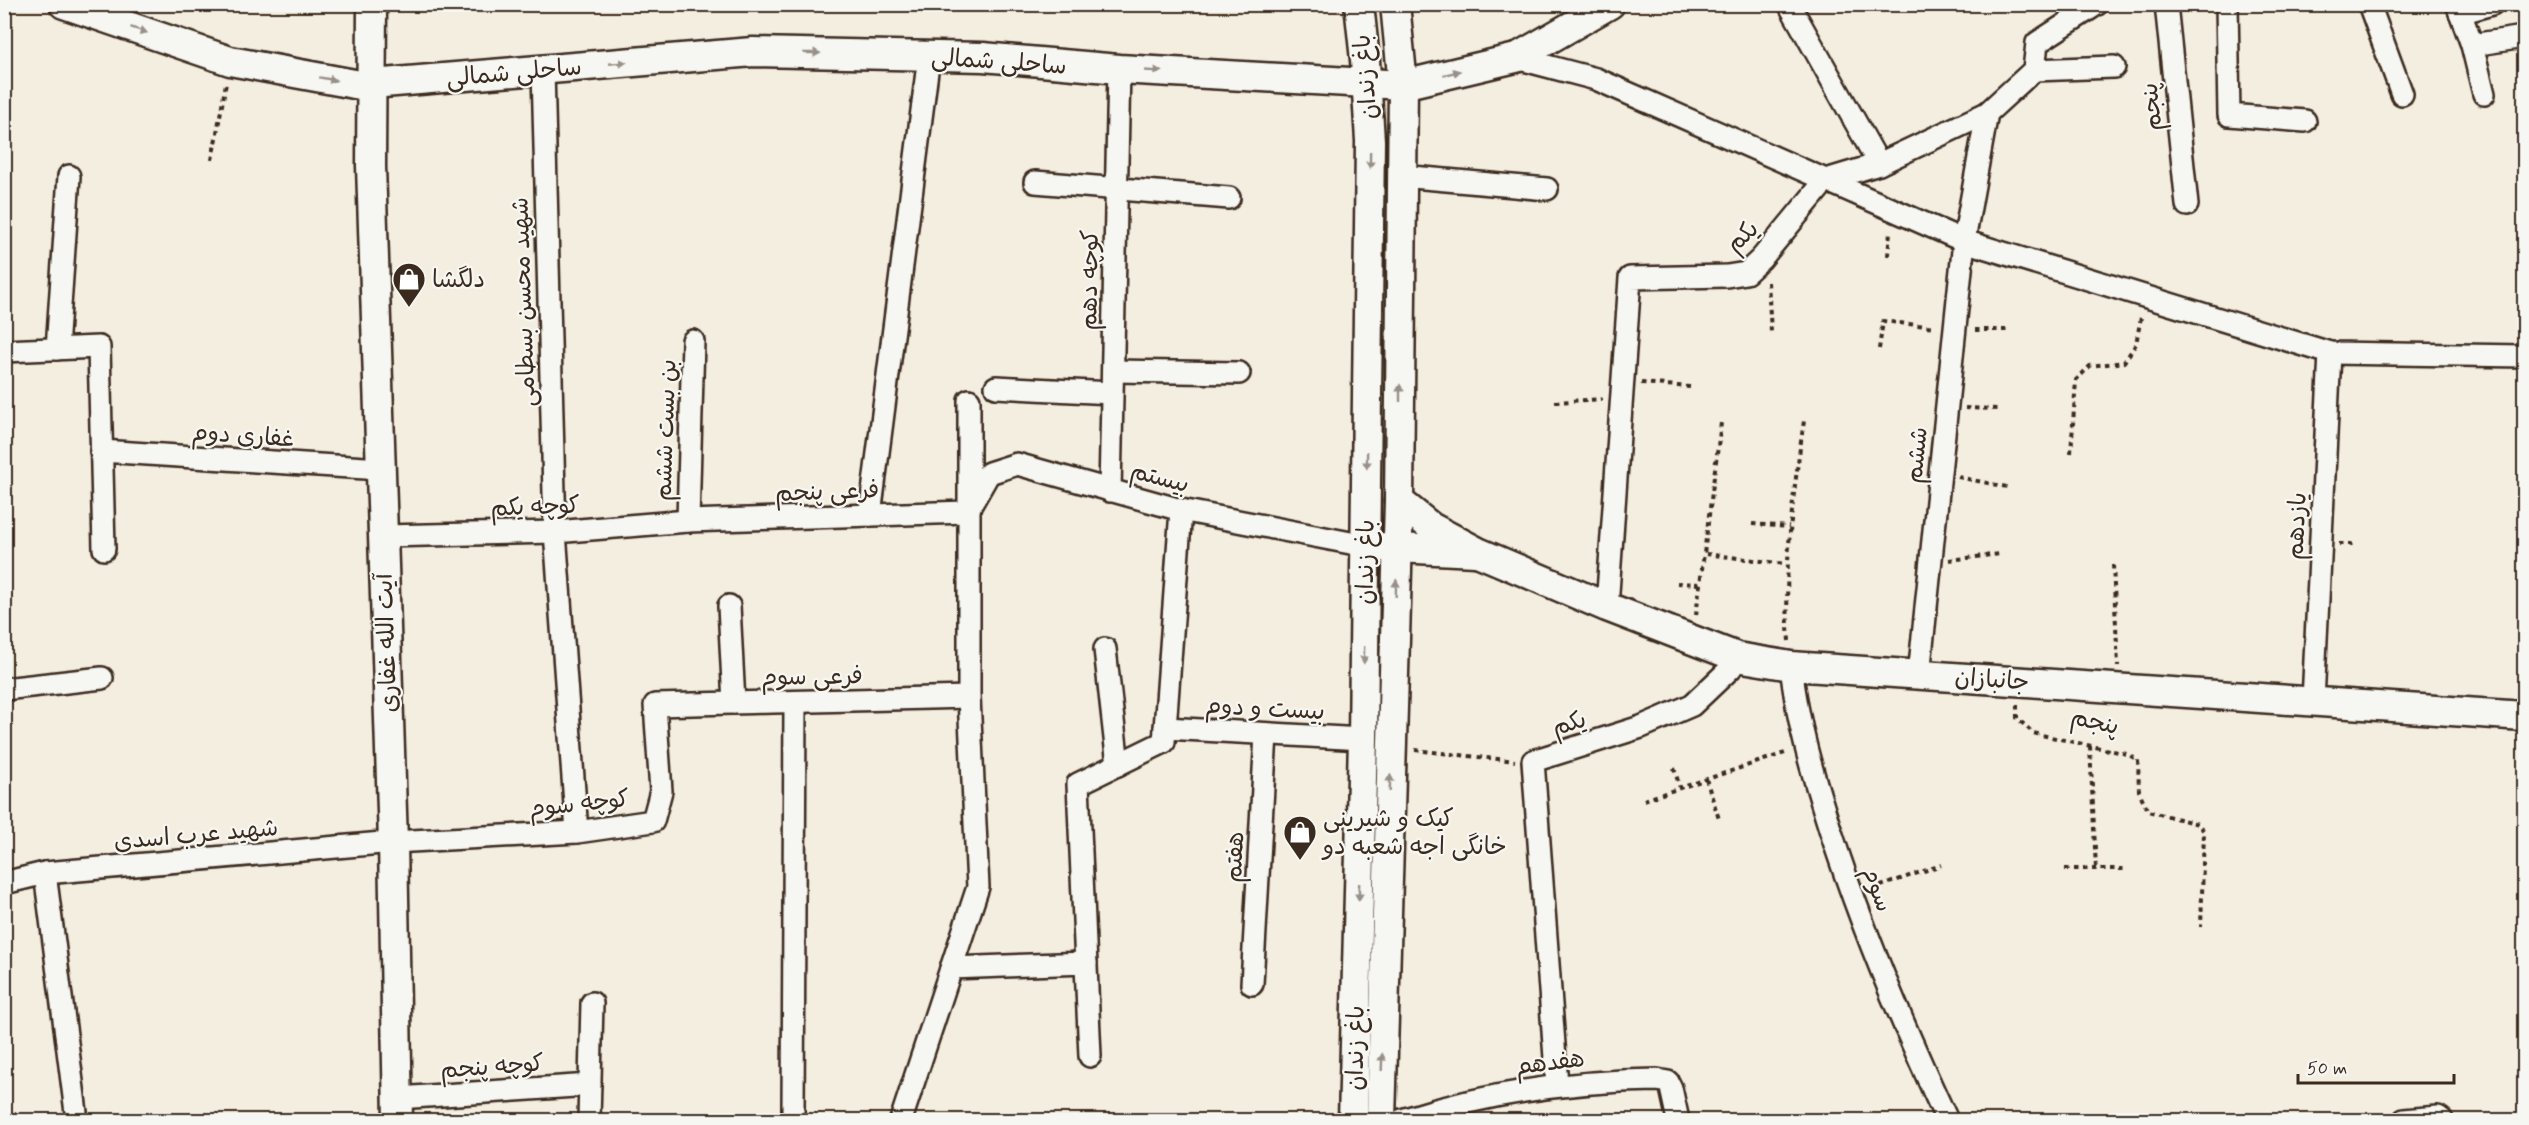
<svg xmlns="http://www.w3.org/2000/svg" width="2529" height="1125" font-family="Mynerve,'Playpen Sans Arabic',sans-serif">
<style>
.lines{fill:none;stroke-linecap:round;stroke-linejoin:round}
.stream{stroke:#778ba2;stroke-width:6}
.street-casing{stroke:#3b2a1e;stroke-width:26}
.secondary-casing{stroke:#3b2a1e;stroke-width:33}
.path{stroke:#3b2a1e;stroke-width:4;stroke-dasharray:4.5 4.5;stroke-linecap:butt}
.street{stroke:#f6f6f2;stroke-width:21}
.secondary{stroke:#f6f6f2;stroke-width:28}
.oneway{fill:#989088}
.labels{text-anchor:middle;stroke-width:4.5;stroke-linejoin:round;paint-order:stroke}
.street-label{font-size:24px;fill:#3b2a1e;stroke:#f6f6f2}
.poi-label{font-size:24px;fill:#3b2a1e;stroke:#f6f6f2;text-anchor:start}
</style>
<rect width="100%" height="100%" fill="#f4eee1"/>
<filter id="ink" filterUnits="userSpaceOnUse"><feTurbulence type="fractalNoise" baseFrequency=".0167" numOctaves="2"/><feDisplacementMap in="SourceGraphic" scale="12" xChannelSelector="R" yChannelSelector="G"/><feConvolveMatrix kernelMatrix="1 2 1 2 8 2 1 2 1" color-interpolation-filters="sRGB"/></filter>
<g filter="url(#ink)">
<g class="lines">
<polyline class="stream" points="1366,5 1389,5"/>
<defs>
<g id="street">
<polyline points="1789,4 1879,164"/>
<polyline points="2166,4 2187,205"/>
<polyline points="2227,4 2229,115 2305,121"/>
<polyline points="2369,4 2402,94"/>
<polyline points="2457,4 2472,45 2484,94"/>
<polyline points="2460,13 2492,4"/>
<polyline points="2472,45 2524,37"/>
<polyline points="1516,58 1596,79 1964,241 2330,353 2524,356"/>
<polyline points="543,70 555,532 577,832"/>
<polyline points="2034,70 2114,67"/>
<polyline points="1401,176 1547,189"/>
<polyline points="1035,182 1229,198"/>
<polyline points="57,349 69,176"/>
<polyline points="4,351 99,347 104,549"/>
<polyline points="1113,371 1239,373"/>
<polyline points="996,387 1112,393"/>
<polyline points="101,451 381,469"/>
<polyline points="1110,491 1119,69"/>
<polyline points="969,508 989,473 1017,464 1181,510 1366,546"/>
<polyline points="870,515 929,56"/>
<polyline points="688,521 693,341"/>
<polyline points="383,536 555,532 688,521 967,512"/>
<polyline points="729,606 734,703"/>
<polyline points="1607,607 1630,278 1727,276 1746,273 1761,259 1826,180 1879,164 1987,113"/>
<polyline points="1105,649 1118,765"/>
<path d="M1791 666C1798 726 1812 772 1830 829 1862 929 1903 1026 1947 1120"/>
<polyline points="1919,675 1964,241 1987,113 2034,70 2037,43 2097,4"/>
<polyline points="4,689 102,678"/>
<polyline points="2313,701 2330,353"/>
<polyline points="1165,728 1363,739"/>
<polyline points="45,873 77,1120"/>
<polyline points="4,883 45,873 393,842 577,832 653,821 661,791 655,705 969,697"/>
<polyline points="951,968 1086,963"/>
<polyline points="1252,984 1266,734"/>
<polyline points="1090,1056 1078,784 1164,742 1181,510"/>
<polyline points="1557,1085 1533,761 1641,727 1692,705 1731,668 1737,657"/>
<polyline points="398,1098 590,1085"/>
<polyline points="793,1114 795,702"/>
<polyline points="589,1120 592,1003"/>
<polyline points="901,1120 978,887 969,697 969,400"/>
<path d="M1402 1120C1486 1093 1569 1081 1657 1080L1668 1082 1671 1088 1678 1120"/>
<polyline points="2404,1120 2438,1117 2442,1120"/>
</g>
<g id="secondary">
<polyline points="64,4 230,61 360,85 753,52 983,57 1119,69 1403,85 1516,58 1610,4"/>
<polyline points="372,4 371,166 393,842 398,1120"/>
<polyline points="1399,501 1431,527 1480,553 1607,607 1737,657 1791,666 2524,716"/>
<polyline points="1378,547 1475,552"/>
<polyline points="1353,1120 1363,739 1370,141 1365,60 1359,4"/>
<polyline points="1381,1120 1399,501 1403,85 1395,4"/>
</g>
</defs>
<use href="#street" class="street-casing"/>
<use href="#secondary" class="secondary-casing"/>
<g class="path">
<polyline points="212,160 226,83"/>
<polyline points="1888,256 1890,231"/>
<polyline points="1768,282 1771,332"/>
<polyline points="1975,330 2007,330"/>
<polyline points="1879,349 1883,321 1935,327"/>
<polyline points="1641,383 1690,387"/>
<polyline points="1555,402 1602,399"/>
<polyline points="1965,408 1998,409"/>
<polyline points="2071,453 2076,380 2090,366 2124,362 2136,344 2141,317"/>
<polyline points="1958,477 2007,487"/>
<polyline points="1752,524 1789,527"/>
<polyline points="2339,544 2354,544"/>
<polyline points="1706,554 1786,564"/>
<polyline points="1949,560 2001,554"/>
<polyline points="2113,565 2118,666"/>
<polyline points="1677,583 1701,584"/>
<polyline points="1696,615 1721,423"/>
<path d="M1789 641C1783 566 1793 495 1804 421"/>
<polyline points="2017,705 2017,718 2033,733 2127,754 2138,760 2139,791 2148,811 2198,824 2204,831 2201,927"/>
<polyline points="2090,746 2096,869"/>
<polyline points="1415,750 1515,761"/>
<polyline points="1674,768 1680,788"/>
<polyline points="1706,779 1719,819"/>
<polyline points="1644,800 1788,752"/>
<polyline points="2065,869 2124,869"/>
<polyline points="1872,889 1941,865"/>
</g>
<use href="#street" class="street"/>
<use href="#secondary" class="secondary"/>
</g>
<defs><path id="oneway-solid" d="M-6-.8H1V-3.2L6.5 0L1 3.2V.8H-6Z" transform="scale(1.5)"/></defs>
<g class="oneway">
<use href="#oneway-solid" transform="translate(139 30) rotate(19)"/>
<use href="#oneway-solid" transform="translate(812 53) rotate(1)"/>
<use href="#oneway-solid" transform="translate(618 63) rotate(-5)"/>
<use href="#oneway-solid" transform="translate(1153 71) rotate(3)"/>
<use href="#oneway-solid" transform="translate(1452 73) rotate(-14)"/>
<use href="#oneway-solid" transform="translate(328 79) rotate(10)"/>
<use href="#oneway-solid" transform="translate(1370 160) rotate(91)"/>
<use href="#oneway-solid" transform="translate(1400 393) rotate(-90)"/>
<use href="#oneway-solid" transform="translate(1367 460) rotate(91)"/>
<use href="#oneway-solid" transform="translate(1396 588) rotate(-88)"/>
<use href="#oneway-solid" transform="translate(1364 655) rotate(91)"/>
<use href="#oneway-solid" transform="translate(1390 783) rotate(-88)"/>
<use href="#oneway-solid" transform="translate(1359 892) rotate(91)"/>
<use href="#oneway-solid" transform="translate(1382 1062) rotate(-88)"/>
</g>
</g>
<defs>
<symbol id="shop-pin" viewBox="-11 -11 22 30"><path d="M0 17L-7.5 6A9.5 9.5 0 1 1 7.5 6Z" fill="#3b2a1e" stroke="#f6f6f2"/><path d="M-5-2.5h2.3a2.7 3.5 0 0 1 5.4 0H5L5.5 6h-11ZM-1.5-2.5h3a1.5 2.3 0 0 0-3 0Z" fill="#fff"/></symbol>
</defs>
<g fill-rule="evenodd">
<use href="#shop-pin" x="390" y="260" width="38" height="52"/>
<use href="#shop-pin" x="1281" y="813" width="38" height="52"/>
</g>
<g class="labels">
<g class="street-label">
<text transform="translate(999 61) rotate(4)" y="8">ساحلی شمالی</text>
<text transform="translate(514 72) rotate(-5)" y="8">ساحلی شمالی</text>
<text transform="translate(1365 77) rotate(-95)" y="8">باغ زندان</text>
<text transform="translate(2151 107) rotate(-96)" y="8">پنجم</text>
<text transform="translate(1742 236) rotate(-42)" y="8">یکم</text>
<text transform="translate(1089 280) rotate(-89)" y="8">کوچه دهم</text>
<text transform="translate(523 302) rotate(-92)" y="8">شهید محسن بسطامی</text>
<text transform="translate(665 430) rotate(-88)" y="8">بن بست ششم</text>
<text transform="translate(243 435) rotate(4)" y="8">غفاری دوم</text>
<text transform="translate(1916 455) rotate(-84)" y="8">ششم</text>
<text transform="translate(1160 477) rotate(15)" y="8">بیستم</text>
<text transform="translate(827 491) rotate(-2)" y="8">فرعی پنجم</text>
<text transform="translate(535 506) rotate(-2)" y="8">کوچه یکم</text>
<text transform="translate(2296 526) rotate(-87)" y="8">یازدهم</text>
<text transform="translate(1365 562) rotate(-89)" y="8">باغ زندان</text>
<text transform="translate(386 643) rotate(-92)" y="8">آیت الله غفاری</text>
<text transform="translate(812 676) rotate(-1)" y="8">فرعی سوم</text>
<text transform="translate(1992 679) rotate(4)" y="8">جانبازان</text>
<text transform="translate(1265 708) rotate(3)" y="8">بیست و دوم</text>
<text transform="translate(2095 721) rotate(13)" y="8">پنجم</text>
<text transform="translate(1569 723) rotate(-17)" y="8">یکم</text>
<text transform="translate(579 803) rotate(-6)" y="8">کوچه سوم</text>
<text transform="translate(196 834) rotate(-5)" y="8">شهید عرب اسدی</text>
<text transform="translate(1234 857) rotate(-87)" y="8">هفتم</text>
<text transform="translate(1878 889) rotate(70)" y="8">سوم</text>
<text transform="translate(1355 1048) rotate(-89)" y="8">باغ زندان</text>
<text transform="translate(1550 1062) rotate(-7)" y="8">هفدهم</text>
<text transform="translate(492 1066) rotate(-4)" y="8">کوچه پنجم</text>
</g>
<g class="poi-label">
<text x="432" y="287">دلگشا</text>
<text x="1323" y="826">کیک و شیرینی<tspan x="1323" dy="28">خانگی اجه شعبه دو</tspan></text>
</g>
</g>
<rect width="2529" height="1125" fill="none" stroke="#f6f6f2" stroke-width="24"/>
<rect x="12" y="12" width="2505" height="1101" fill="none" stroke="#3b2a1e" stroke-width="2" filter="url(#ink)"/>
<path d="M2298 1074v9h156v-9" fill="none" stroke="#3b2a1e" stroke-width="3"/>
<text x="2307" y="1074" font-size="18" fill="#3b2a1e" stroke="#f6f6f2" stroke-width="4.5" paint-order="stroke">50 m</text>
</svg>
